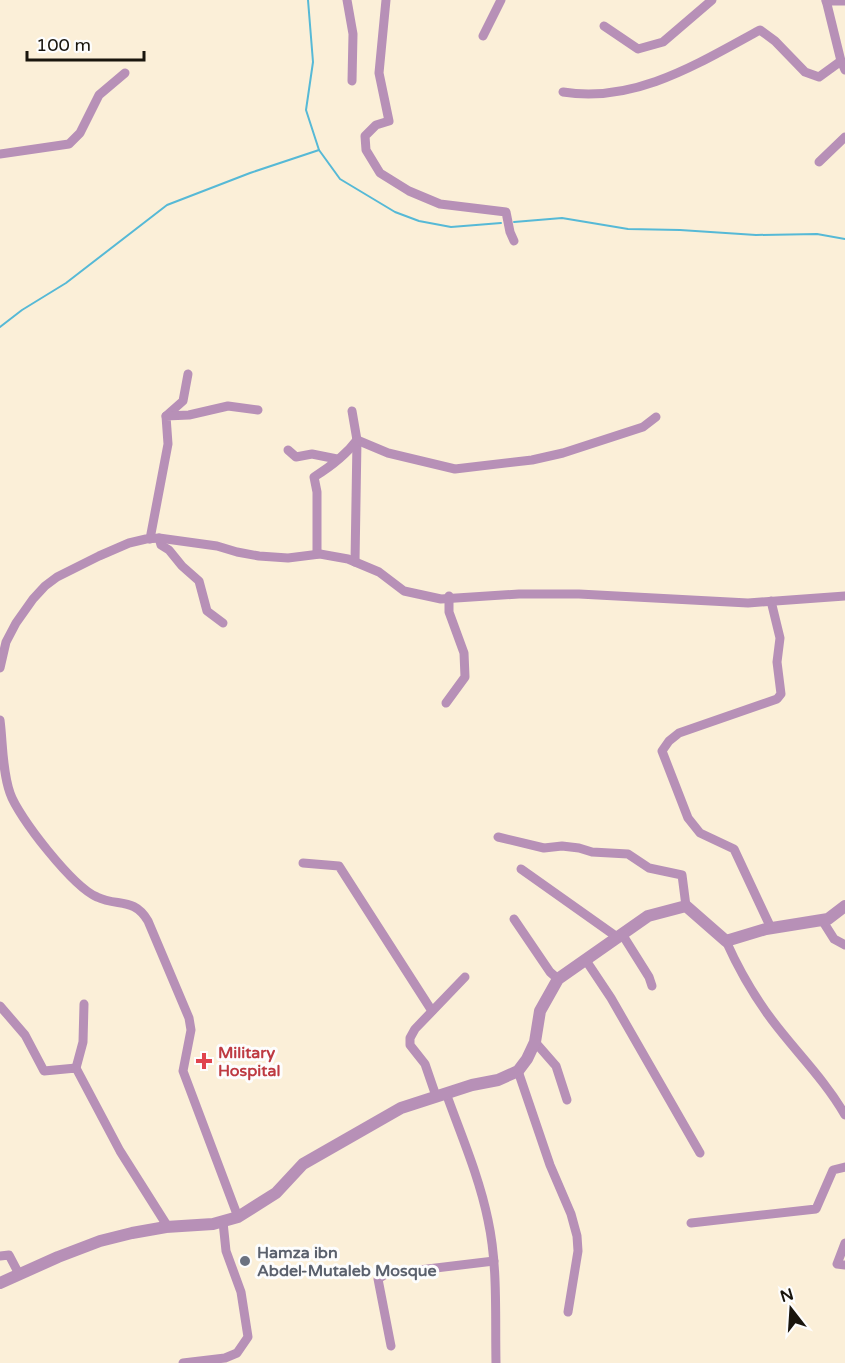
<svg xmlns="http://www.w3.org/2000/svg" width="845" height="1363" font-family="'Varela Round',sans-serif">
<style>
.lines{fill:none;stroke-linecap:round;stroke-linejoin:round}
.stream{stroke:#56b9d6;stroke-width:2}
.minor{stroke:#b790b7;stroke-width:9}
.tertiary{stroke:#b790b7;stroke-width:12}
.health-dot{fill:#e0444e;stroke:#fdfdfd;stroke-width:2}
.worship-dot{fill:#6b7280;stroke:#fdfdfd;stroke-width:2}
.labels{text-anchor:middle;stroke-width:6;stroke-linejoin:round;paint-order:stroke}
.health-label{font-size:16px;font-weight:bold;fill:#be3a42;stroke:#fdfdfd;text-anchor:start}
.worship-label{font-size:16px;font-weight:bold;fill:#5b616d;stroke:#fdfdfd;text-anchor:start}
</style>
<rect width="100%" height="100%" fill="#fbefd8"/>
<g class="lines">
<g class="stream">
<polyline points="308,0 313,62 306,110 319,150 340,179 395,212 419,221 451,227 501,223"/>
<polyline points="514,222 562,218 628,229 680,230 756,235 817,234 845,239"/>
<polyline points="0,327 22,310 66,283 167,205 250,173 319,150"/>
</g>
<g class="minor">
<polyline points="347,0 353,34 352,81"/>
<polyline points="386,0 379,73 389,121 376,125 365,136 366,150 380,173 409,191 440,204 506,212 510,232 514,241"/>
<polyline points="826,0 841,61 845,70"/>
<polyline points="826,1 845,1"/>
<polyline points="604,26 638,49 663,42 712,0"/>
<polyline points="483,36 501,0"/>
<path d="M563 92C635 104 699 63 760 30L775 41 805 72 819 77 841 61"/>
<polyline points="0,154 69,144 80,133 99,95 125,73"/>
<polyline points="819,162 845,137"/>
<polyline points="352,411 357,440 355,562"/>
<polyline points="166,416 183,401 188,374"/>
<polyline points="357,440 388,453 455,469 532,460 563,453 643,427 656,417"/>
<polyline points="288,450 296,457 312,454 337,459"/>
<polyline points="159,538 161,545 169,550 182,566 199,581 207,611 223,623"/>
<polyline points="150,539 168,444 166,416 189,415 228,406 258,410"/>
<path d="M317 554V492L314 477C330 467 346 455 357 440"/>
<polyline points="771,601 780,638 777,662 781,694 777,699 679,733 669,741 662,751 688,818 700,833 734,849 771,928"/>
<polyline points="0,668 6,642 16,623 33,599 45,586 57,577 99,556 129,543 146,539 159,538 217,546 237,552 259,556 288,558 320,554 348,559 379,572 404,591 441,599 519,594 579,594 748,603 845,596"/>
<polyline points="446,703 465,677 464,653 449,612 449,596"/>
<path d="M0 720C3 743 2 770 10 793 18 817 73 887 97 897 118 907 134 897 148 921L189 1018 191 1030 183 1071 238 1217"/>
<polyline points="498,837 544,848 562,846 579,848 592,852 628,854 649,868 682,875 686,906"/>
<polyline points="303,863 339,866 432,1011"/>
<polyline points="521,869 617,937"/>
<polyline points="514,919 550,972 558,979"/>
<polyline points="822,920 834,939 845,945"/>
<polyline points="622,934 649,977 652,986"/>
<path d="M726 941C738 968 754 996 772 1020 796 1052 825 1080 845 1115"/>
<polyline points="585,959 611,998 700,1153"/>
<polyline points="0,1006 25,1035 44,1071 76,1068 120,1151 168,1227"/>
<polyline points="535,1042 556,1066 567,1100"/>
<polyline points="76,1068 83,1042 84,1004"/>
<polyline points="518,1071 550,1165 571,1214 577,1236 578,1251 568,1312"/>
<path d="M446 1093C461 1135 479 1176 488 1220 498 1266 495 1316 496 1363"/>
<polyline points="436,1096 425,1064 410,1045 410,1038 415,1029 465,977"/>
<polyline points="691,1223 816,1209 833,1170 845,1167"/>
<polyline points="845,1243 837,1264 845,1265"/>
<polyline points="0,1256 9,1255 19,1274"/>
<polyline points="391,1346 378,1279 386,1274 494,1261"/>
<polyline points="183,1363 225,1358 237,1353 248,1337 241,1292 226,1251 223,1222"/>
</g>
<polyline class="tertiary" points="0,1283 58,1257 100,1241 132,1233 166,1227 213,1224 238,1217 276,1193 303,1164 401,1108 472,1085 498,1080 518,1071 527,1059 535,1042 540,1011 558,979 648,916 686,906 726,941 766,929 828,919 845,906"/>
</g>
<path class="health-dot" d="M201 1052h6v6h6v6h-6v6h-6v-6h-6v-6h6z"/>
<circle class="worship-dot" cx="245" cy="1261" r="6"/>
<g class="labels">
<g class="health-label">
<text x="218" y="1058">Military<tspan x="218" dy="18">Hospital</tspan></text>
</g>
<g class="worship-label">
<text x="257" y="1258">Hamza ibn<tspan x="257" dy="18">Abdel-Mutaleb Mosque</tspan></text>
</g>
</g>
<g transform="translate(791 1309) rotate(343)" stroke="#fdfdfd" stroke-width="4.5" paint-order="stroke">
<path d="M0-4.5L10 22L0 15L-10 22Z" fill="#19150d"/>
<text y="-9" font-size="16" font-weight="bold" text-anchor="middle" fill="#19150d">N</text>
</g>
<path d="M27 51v9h117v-9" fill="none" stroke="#19150d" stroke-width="3"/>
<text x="36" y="51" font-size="18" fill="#19150d" stroke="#fdfdfd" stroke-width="4.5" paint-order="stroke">100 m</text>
</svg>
